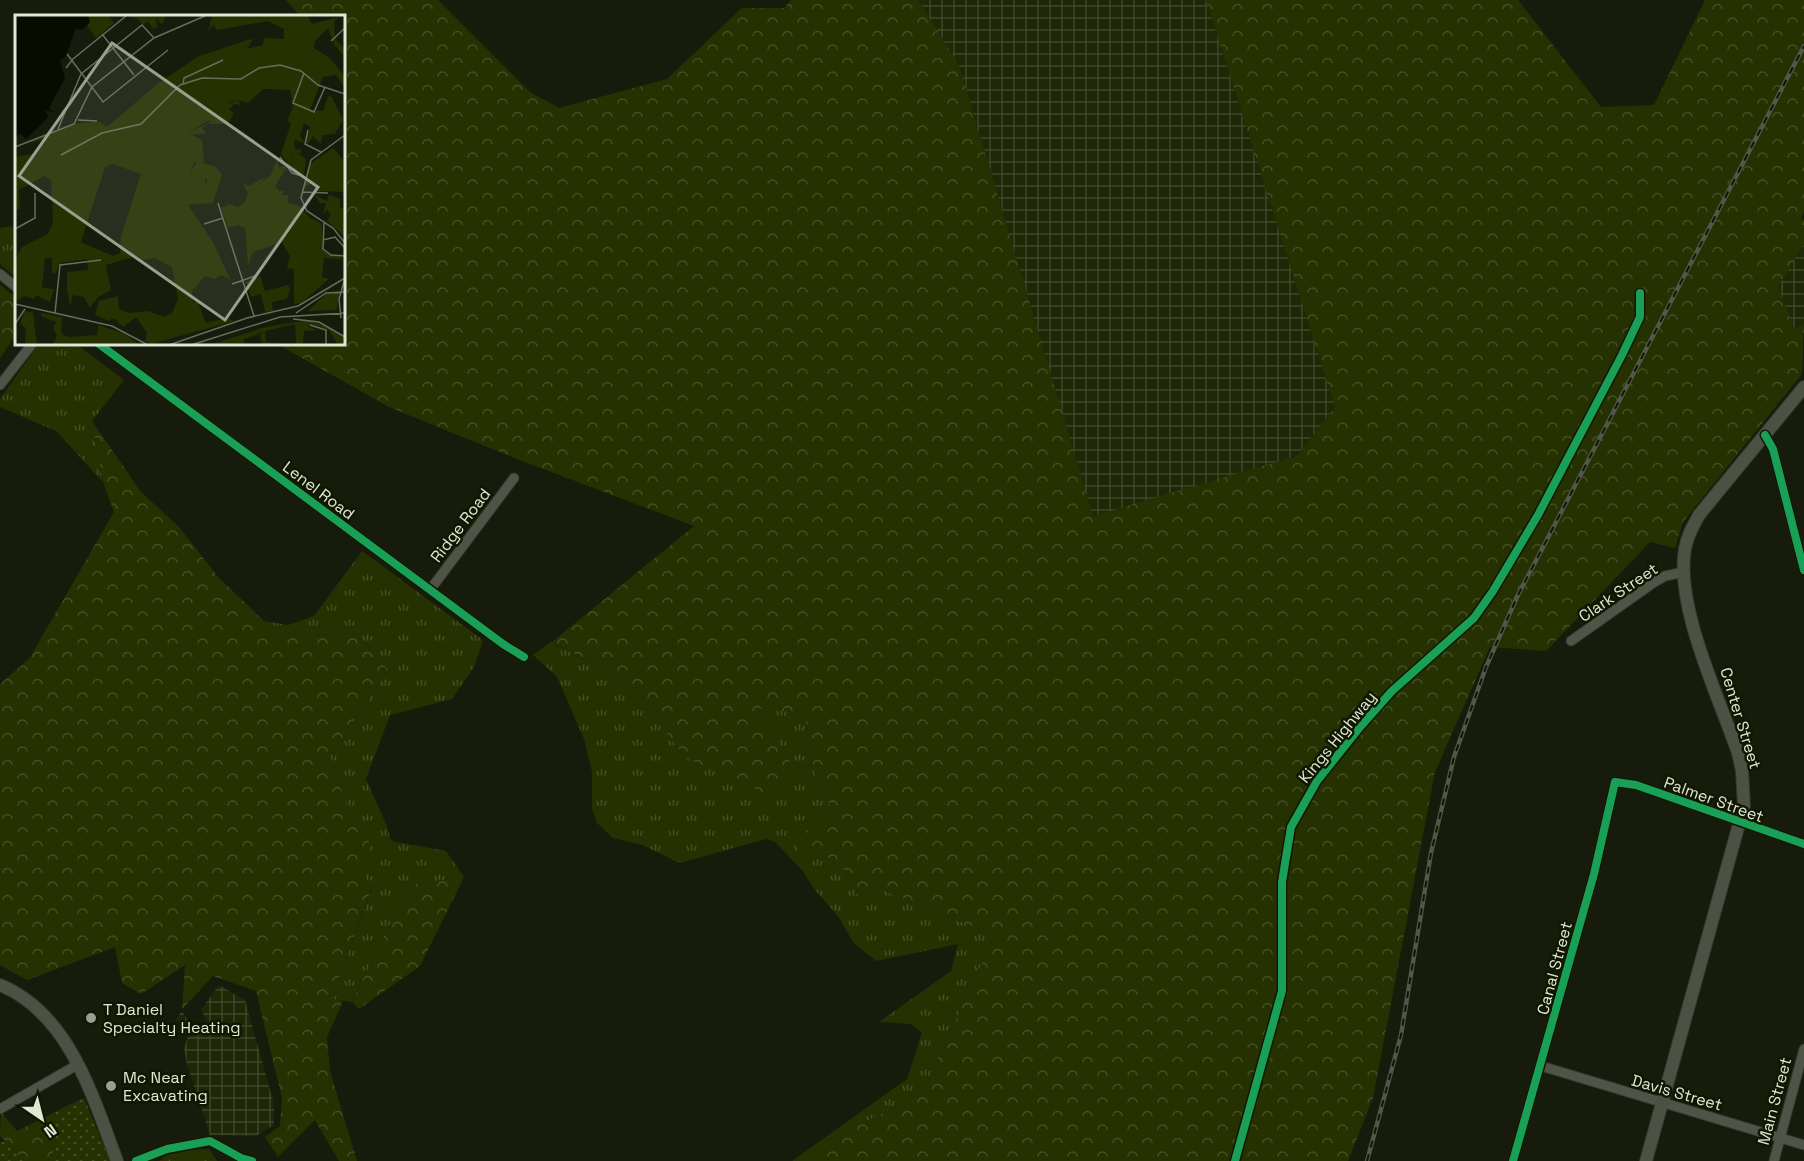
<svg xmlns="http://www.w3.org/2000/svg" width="1804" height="1161" font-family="'Space Grotesk',sans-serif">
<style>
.industrial{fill:url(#industrial-grid)}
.grass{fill:url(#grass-tufts)}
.forest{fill:url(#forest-crowns)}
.park{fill:url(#park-dots)}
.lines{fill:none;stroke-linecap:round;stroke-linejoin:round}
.street-casing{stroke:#33372c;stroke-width:11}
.secondary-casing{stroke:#33372c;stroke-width:14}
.street{stroke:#505448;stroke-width:9}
.secondary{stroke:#4d5144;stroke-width:12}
.rail-casing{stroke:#52564b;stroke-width:4.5}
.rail{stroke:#101700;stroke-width:2;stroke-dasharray:7;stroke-linecap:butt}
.cycleway-casing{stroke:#101700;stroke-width:11}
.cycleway{stroke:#1a9f57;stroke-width:8}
.poi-dot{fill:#9aa090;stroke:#101700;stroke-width:2}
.labels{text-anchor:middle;stroke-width:5;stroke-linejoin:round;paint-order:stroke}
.street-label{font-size:16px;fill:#e1e7d7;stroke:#101700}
.poi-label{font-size:16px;fill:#e1e7d7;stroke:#101700;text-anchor:start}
.inset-road{fill:none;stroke:#676d5d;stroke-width:1.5}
.view{fill:#9aa090;fill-opacity:0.15;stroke:#9aa090;stroke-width:3}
.inset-edge{fill:none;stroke:#e1e7d7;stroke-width:3}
</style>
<defs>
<pattern id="industrial-grid" width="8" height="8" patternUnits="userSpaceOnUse" patternTransform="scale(1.5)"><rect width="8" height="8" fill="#1f2707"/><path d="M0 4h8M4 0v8" fill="none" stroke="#3f462a"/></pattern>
<pattern id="grass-tufts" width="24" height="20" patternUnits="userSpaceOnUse" patternTransform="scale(1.5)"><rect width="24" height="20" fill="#263101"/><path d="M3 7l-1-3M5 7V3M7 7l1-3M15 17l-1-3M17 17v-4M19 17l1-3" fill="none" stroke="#454f25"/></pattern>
<pattern id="forest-crowns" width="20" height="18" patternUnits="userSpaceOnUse" patternTransform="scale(1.5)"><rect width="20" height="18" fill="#263101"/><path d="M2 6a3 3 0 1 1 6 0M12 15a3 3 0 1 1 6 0" fill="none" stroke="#454f25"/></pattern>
<pattern id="park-dots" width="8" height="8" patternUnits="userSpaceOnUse" patternTransform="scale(1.5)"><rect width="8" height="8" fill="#263101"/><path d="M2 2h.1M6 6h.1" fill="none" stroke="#454f25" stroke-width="1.8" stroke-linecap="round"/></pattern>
</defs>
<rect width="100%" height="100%" fill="#161b0b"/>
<g class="industrial">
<polygon points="918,0 1206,0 1335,407 1297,456 1093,517 959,65"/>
<polygon points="1804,244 1804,323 1795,331 1778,287"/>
<polygon points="219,985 245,1000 274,1104 274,1125 256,1136 210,1135 187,1065 184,1048 188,1036 176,1019 182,1011 192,1028 207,1036 211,1029 201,1010"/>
</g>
<g class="grass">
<polygon points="16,226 16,277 0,264 0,228"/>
<polygon points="39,344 76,344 124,380 92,421 103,482 56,431 0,407 0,399"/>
<polygon points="362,551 483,640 474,667 452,699 390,715 366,779 387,826 391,841 446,851 464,877 409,885 352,1002 331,999 372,889 358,865 349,813 330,756 388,670 358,635 270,634 264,621 288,625 314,616"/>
<polygon points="551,642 633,684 684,757 758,707 805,714 816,782 831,796 820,829 820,851 850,875 856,894 882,890 995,935 921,1095 817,1145 814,1161 792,1161 907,1079 922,1033 911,1024 879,1022 951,971 958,944 876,961 853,942 838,916 815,890 802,870 775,842 766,839 680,863 642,845 613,838 597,823 592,809 592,772 584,739 557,677 533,655"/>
<polygon points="209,1149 217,1161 159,1161 174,1150"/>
</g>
<g class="forest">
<polygon points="286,0 438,0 530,92 559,108 667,79 742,8 784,8 791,0 918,0 959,65 1093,516 1297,456 1335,407 1206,0 1518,0 1601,107 1654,105 1705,0 1804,0 1804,211 1801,220 1804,219 1804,244 1778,287 1795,330 1804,323 1802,374 1683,522 1675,548 1650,542 1546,651 1490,647 1435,772 1373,1098 1348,1161 814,1161 817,1145 921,1095 995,935 882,890 856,894 849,881 850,875 820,851 800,854 791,833 820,828 831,796 816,782 805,714 758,708 795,771 764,793 684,757 633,684 552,642 694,526 517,459 389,407 277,344 344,344 344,16 300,16"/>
<polygon points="0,285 16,297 16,335 0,358"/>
<polygon points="92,421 141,492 179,527 218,577 264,621 270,634 358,635 388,670 330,756 349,813 363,820 370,847 358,865 372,888 331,999 343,1001 327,1037 330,1071 357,1161 339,1161 315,1120 278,1157 265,1137 280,1126 282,1098 256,991 213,976 182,1009 185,965 141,994 122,983 115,947 27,980 0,965 0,684 29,659 114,512 103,482"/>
<polygon points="464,877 420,966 359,1009 352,1002 409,885"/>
<polygon points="1,1112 17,1131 53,1113 53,1161 24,1161 0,1136"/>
</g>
<g class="park">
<polygon points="84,1098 110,1161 53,1161 53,1113"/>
<polygon points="0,1142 6,1142 24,1161 0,1161"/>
</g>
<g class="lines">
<defs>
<g id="street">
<polyline points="0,274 16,287"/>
<polyline points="99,344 503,644 524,657"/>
<polyline points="0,385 32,344"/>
<polyline points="1765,435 1773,449 1804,570"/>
<polyline points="430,590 514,478"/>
<polyline points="1571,641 1653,583 1665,576 1684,572"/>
<polyline points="1541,1066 1804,1145"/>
<polyline points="0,1109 77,1065"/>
<polyline points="136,1161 167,1149 210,1141 241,1158 252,1161"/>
<polyline points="1235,1161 1282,991 1282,882 1291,827 1317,781 1360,727 1392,691 1474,618 1493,591 1538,515 1622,355 1640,317 1640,293"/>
<polyline points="1513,1161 1594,874 1615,782 1636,785 1804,844"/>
<polyline points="1774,1161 1804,1049"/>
</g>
<g id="secondary">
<path d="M0 985C69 1013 93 1097 117 1161"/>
<path d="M1646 1161 1744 806 1742 771 1738 753C1719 697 1675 607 1685 549 1687 536 1693 526 1699 515L1804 387"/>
</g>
</defs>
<use href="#street" class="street-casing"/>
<use href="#secondary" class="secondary-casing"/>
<use href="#street" class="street"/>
<use href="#secondary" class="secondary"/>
<defs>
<polyline id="rail" points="1367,1161 1401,1035 1431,853 1454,757 1486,667 1517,597 1804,46"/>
</defs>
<use href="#rail" class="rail-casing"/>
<use href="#rail" class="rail"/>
<defs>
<g id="cycleway">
<polyline points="99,344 503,644 524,657"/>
<polyline points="1765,435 1773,449 1804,570"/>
<polyline points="136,1161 167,1149 210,1141 241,1158 252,1161"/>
<polyline points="1235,1161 1282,991 1282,882 1291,827 1317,781 1360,727 1392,691 1474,618 1493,591 1538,515 1622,355 1640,317 1640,293"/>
<polyline points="1513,1161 1594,874 1615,782 1636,785 1804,844"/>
</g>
</defs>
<use href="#cycleway" class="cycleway-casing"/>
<use href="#cycleway" class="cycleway"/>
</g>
<g class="poi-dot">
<circle cx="91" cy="1018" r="6"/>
<circle cx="111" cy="1086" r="6"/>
</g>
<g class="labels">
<g class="street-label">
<text transform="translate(319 490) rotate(37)" y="6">Lenel Road</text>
<text transform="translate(460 525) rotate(-53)" y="6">Ridge Road</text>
<text transform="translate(1618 592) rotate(-34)" y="6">Clark Street</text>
<text transform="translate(1741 718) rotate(73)" y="6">Center Street</text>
<text transform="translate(1337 737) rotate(-51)" y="6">Kings Highway</text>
<text transform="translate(1714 799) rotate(20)" y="6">Palmer Street</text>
<text transform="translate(1554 968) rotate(-75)" y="6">Canal Street</text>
<text transform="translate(1677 1092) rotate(16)" y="6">Davis Street</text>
<text transform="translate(1774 1101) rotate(-75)" y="6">Main Street</text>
</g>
<g class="poi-label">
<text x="103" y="1015">T Daniel<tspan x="103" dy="18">Specialty Heating</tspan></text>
<text x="123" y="1083">Mc Near<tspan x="123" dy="18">Excavating</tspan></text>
</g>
</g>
<g transform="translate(15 15)">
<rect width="330" height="330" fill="#161b0b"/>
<path d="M223 85 226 90 219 89 214 95 219 98 213 109H193L187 113 191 118 176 120 187 125 189 148 201 152 207 160 198 188 192 176V164H180L175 159 184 142 171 119 212 99 214 89ZM276 133 291 144 289 160 278 157ZM250 162 235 184 229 213 223 210 213 213 206 193 214 189 223 192 230 187 233 178 227 168 234 171ZM324 276 322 295 293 296 311 279ZM276 307 212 330H195L247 313Z" fill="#263101"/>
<path d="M108 0H149L150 4 147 9 141 3 142 12 138 14 133 6 128 10 123 4ZM197 0H292L297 9 324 2 319 6 320 24 330 34V42L320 31 313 13 300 26 299 33 315 43 330 62V73L321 60 308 62 295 95 308 96 313 81 317 82 328 105 320 119 307 120 306 129 298 121 293 129 291 127 295 112 289 108 285 121 290 128 279 125 280 134 287 135 285 139 276 134 278 157 266 139 276 108 272 106 278 92 275 75 248 74 233 88 223 85 214 88V103L208 109 192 106 171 119 187 143 179 148 175 159 180 163 181 153H186L198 188 173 190 198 227 216 266 207 260 200 264 190 261 177 276 178 287H183L191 308 212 303 219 306 136 329 130 326 132 318 121 302 108 312 99 303 94 306 80 300 84 286 103 281 104 294 114 298 133 296 149 302 157 298 163 284 157 252 140 243 126 245 121 241 91 250 96 275 83 282 75 293 69 282 58 280 55 291 52 275V257L73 255 72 244 45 248 40 259 37 258V243H30L27 273 39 274 35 287 21 280 19 284 9 281 0 287V245L7 232 33 219 38 207 36 165 29 161 4 175 5 194 0 195V142L18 139 31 124 13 128 62 108 85 107 92 112 141 70 182 42 232 25 238 24 232 34 248 30 249 23 269 24V14L253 6 202 15 198 10 193 17ZM98 149 126 159 106 221 105 238 98 241 66 227 90 152ZM262 143 264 152 271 151V154L260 171 264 176 270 175 266 180H273V188L285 191 294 202 307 209 308 236 330 244 309 243 307 262 314 264 286 288 279 289V254L272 253 275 241 267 227 238 237 233 250 230 211 220 204 219 197 233 192 238 174 256 160ZM299 179 312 186 314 180 326 184 325 193H330V222L312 206 316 200 312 195 308 198 311 188H305ZM245 261 250 276 273 270 275 274 272 284 257 287 258 296 250 297 246 279 236 282 231 267ZM10 296 18 298 22 330 0 329H10L11 313 5 309ZM26 298 47 302 46 317 52 322 82 320 83 310 108 318 125 330H37L42 321 38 313 41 307 26 301ZM293 305 316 313 330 322V330H323L314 315 296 309 293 312 303 315 289 316 288 330H281L280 309 250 316 251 327 274 330H247L245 320 229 323V330H212L213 326 247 319 251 313Z" fill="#263101" fill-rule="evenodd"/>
<path d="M73 0H93L99 8 81 23 73 12ZM318 133 330 147V177L303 176 297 168 288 173 295 149Z" fill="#263101"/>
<path d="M314 142 324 151 309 159 301 144Z" fill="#263101"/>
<path d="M0 0H73L75 7 67 15 61 13 51 41 45 46 50 63 34 93 39 97 28 95 33 99 32 104 11 124 6 119 0 121Z" fill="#070c01"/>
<path class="inset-road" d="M87 19 119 60M316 26 330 13M52 39 88 87 153 35M51 53 58 44 111 1M289 58 278 88 299 97 310 72M168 69 169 63 208 45M63 105 82 106M43 114 66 59 127 10 139 23M293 115 290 129 306 137M330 120 296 145 286 183 292 196 318 213 330 228M0 132 59 109 77 72 139 23 192 0M46 140 87 118 126 109 165 70 187 63 226 64 244 53 265 50 286 56 303 70 330 79M265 142 277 158 290 162M287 177 313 178M203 188 239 301M309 208 308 234 316 240 330 241M189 209 208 203M0 214 20 203V178M308 225 320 222 330 233M217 269 243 260M0 289 97 311 133 330M40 298 45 250 86 245M281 298 311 278 330 277M326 303 324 284 330 263M278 304 304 307 330 322M0 309 10 294M295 310 311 315V330M154 330 232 303 283 291 330 263M176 330 265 302 330 298"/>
<path class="view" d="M97 28 303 172 210 305 4 161Z"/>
<rect width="330" height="330" class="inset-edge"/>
</g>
<g transform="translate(42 1119) rotate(145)" stroke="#101700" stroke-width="4.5" paint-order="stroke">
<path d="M0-4.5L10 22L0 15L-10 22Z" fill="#e1e7d7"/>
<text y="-9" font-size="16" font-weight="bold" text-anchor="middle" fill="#e1e7d7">N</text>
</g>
</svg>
